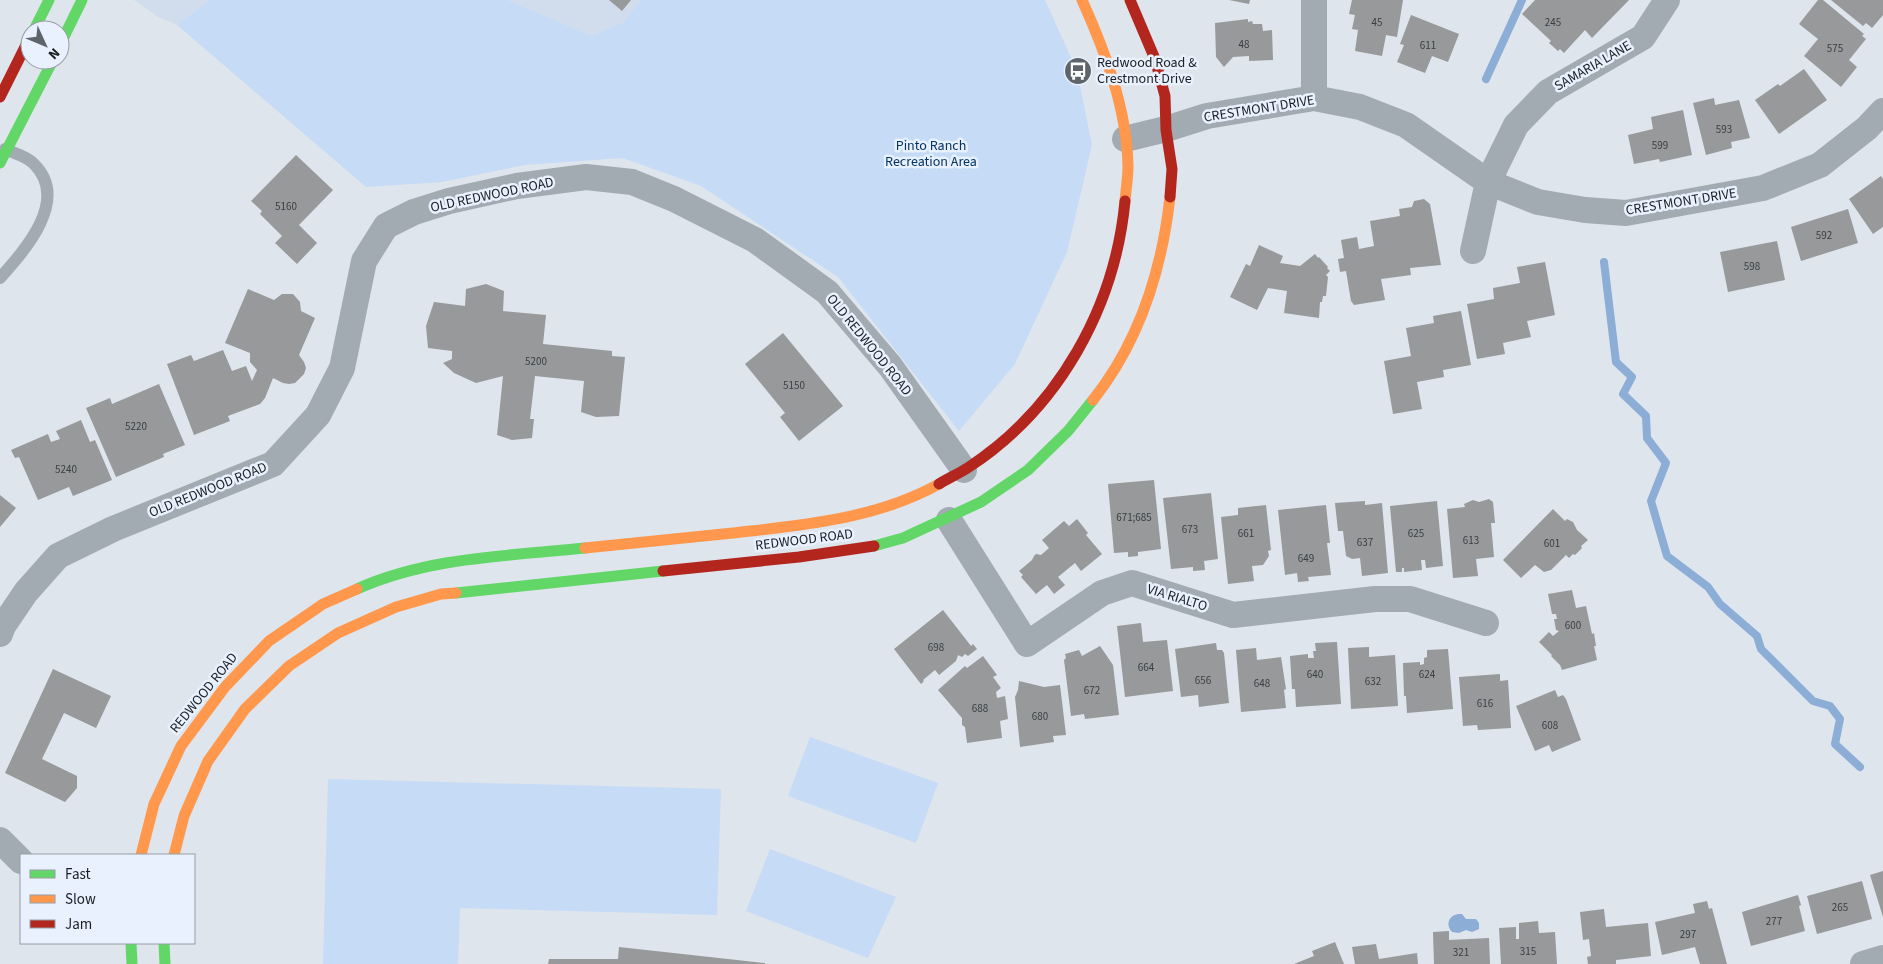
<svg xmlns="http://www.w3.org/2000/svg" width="1883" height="964" font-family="'Source Sans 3',sans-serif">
<rect width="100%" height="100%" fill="#dee5ed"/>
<path fill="#d1ddec" d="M134 0H210L177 25 158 17Z
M508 0H641L625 22 592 36Z"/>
<path fill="#c5dbf6" d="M210 0H508L592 36 624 22 641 0H1045L1077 71 1092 145 1067 252 1015 364 959 431 838 277 701 186 623 158 524 165 442 182 366 187 177 25Z
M810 737 938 783 916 843 788 796Z
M328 779 721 789 717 915 460 908 458 964H323Z
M770 849 896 897 868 958 746 911Z"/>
<path fill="#8cadd5" d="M1459 914H1462L1466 919H1476L1479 923V929L1472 932 1466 930 1459 933 1452 932C1445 924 1449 915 1459 914Z"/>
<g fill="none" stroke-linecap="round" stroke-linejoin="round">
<path stroke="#8cadd5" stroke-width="8" d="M1486 79 1522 0
M1604 262 1616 362 1632 377 1623 394 1646 416 1647 438 1666 463 1651 501 1667 556 1708 587 1720 604 1757 636 1761 649 1813 701 1830 706 1840 719 1835 744 1860 767"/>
</g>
<path fill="#97999a" d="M609 0H631L622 11Z
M1229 0H1250L1249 4Z
M1352 0H1403L1397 37 1386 35 1382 56 1355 51 1358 30 1352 29 1355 15 1349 14Z
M1535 0H1629L1592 38 1585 30 1564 53 1560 49 1558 51 1549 43 1551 41 1522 14Z
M1818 0H1823L1864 34 1862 36 1866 39 1849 60 1857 67 1841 87 1804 56 1818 39 1799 24Z
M1831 0H1883V15L1872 28 1866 23 1863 26Z
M1411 15 1459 34 1448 62 1432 56 1425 73 1397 62 1404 45 1400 44Z
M1248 19V22L1252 21 1253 24H1262L1263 31 1272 30 1273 60 1249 61V56L1233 57 1224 67 1216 57 1215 23Z
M1804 69 1827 100 1779 134 1755 100 1778 84 1780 86Z
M1714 98 1715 105 1739 100 1750 138 1731 142 1732 148 1706 155 1693 103Z
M1683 110 1692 155 1660 162 1659 159 1634 164 1628 135 1653 129 1651 117Z
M296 155 333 190 299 225 317 243 297 264 275 243 282 236 260 214 262 211 251 201Z
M1881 176 1883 179V227L1873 234 1849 199Z
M1424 199 1430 204 1441 265 1410 268 1411 275 1381 279 1385 300 1354 305 1351 301 1346 271 1340 272 1338 259 1344 258 1341 240 1357 237 1359 249 1374 246 1370 221 1400 216 1399 209 1412 207 1414 201Z
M1848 209 1858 243 1801 261 1791 227Z
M1777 241 1785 280 1728 292 1720 252Z
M1259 245 1283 256 1280 263 1300 266 1315 254 1318 258 1319 257 1328 267 1327 268 1330 271 1326 275 1328 277 1326 296H1323L1322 302H1320L1319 318 1284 313 1287 291 1268 288 1257 310 1230 297 1246 264 1250 266Z
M1545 262 1555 315 1527 321 1531 337 1503 343 1505 354 1477 359 1467 304 1494 299 1493 288 1520 283 1517 267Z
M486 284 504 291 503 311 546 315 543 344 612 351V356L625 357 619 416 596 417 581 412 584 381 535 376 530 419H534L532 438 512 440 497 435 503 376 476 383 454 373 443 363 452 359V351L428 348 426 326 434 302 465 306 466 289Z
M248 289 274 300 282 294H293L300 302 301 311 315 318 299 355 304 362 306 368 304 374 295 383 289 384 283 383 273 378 265 398 260 404 228 416 230 421 194 435 167 364 191 355 194 361 223 350 232 371 246 366 252 381 257 370 250 362V353L225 343Z
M1461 311 1471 365 1443 370 1444 377 1417 382 1422 409 1393 414 1384 361 1411 356 1406 328 1434 323 1433 316Z
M783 333 843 406 799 441 780 417 785 413 745 364Z
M159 384 185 445 163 454 164 457 116 477 86 408 110 398 112 404Z
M81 420 90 442 95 440 112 480 73 496 69 487 38 500 19 457 15 458 11 450 48 434 51 442 60 439 56 431Z
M1154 480 1161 549 1138 552V556L1128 557V552L1114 553 1108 484Z
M1211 493 1218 559 1204 561 1205 570 1193 571V567L1171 569 1163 498Z
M0 495 16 508 0 527Z
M1489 499 1493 502 1495 523H1491L1494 557 1476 559 1478 576 1453 578 1447 509 1465 507 1464 504 1473 500 1479 502Z
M1365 501V505L1382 503 1388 573 1362 576 1360 558 1352 559 1346 556 1343 531H1338L1335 503Z
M1437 501 1443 566 1426 568 1425 560H1421L1422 570 1404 572V568H1402V572H1396L1390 506Z
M1266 505 1271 550 1268 551 1269 556 1263 565 1252 566 1254 581 1228 584 1221 517 1238 515V508Z
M1326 505 1330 543H1327L1331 575 1308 577 1309 581 1298 582 1297 573 1285 575 1278 510Z
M1553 509 1565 521 1567 519 1573 522 1577 530 1588 540 1581 546 1582 548 1575 555 1573 554 1569 558 1566 555 1551 570 1544 572 1535 565 1521 578 1503 560Z
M1077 519 1088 533 1086 535 1102 554 1081 571 1075 563 1058 577 1065 585 1054 594 1047 585 1036 594 1021 577 1023 575 1019 571 1032 560 1034 556 1036 554 1041 555 1049 548 1042 540 1064 521 1069 526Z
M1572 590 1576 608 1586 606 1592 634 1594 633 1596 646H1594L1597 660 1562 670 1560 665 1551 656 1552 655 1539 642 1549 632 1553 636 1559 631 1556 630 1554 619H1557L1556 614H1552L1548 594Z
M943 610 971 646 973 644 977 649 968 656 965 654 962 657 958 655 956 661 939 675 935 670 923 680 924 681 921 684 894 649Z
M1141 623 1143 642 1167 640 1173 691 1125 697 1117 626Z
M1337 642 1341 704 1296 707 1295 689H1292L1290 656 1308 654V658H1314L1313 651H1316L1315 643Z
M1216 643 1217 650H1222L1224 653 1229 703 1199 707 1198 695 1181 697 1175 649Z
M1100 646 1113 665 1119 715 1085 719 1084 714 1071 716 1064 660 1066 658 1065 654 1079 650 1082 656Z
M1369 647V657L1395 655 1398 706 1351 709 1348 648Z
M1256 648 1257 660 1281 657 1286 689 1284 690 1286 708 1241 712 1236 650Z
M1448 649 1453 709 1407 713 1406 696H1404L1403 663 1420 662V665L1424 664V658L1427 657V650Z
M983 656 997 675 993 677 1001 688 996 692 997 698 1005 696 1008 719 1000 721 1002 738 967 743 965 727 962 725V718L938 690 965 666 967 668Z
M53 669 111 696 96 728 64 713 42 759 77 776V788L65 802 5 773Z
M1500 674V681L1508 680 1511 728 1478 730 1477 725 1463 726 1459 677Z
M1019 681 1044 687 1060 685 1066 735 1053 736 1054 742 1020 747 1015 697 1018 690Z
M1555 690 1558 697 1563 695 1566 699 1581 740 1552 752 1549 745 1535 751 1516 706Z
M1883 871V917L1870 875Z
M1862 881 1872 919 1817 934 1807 896Z
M1798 895 1801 905 1799 906 1805 931 1751 946 1742 912Z
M1707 901 1709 909 1712 908 1727 964H1700L1695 947 1662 955 1655 922 1695 913 1693 904Z
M1604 909 1606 927 1648 923 1651 956 1616 960V964H1588L1587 957 1591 956 1589 939 1583 940 1580 912Z
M1538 921 1539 933 1555 932 1557 964H1501L1499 928 1516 927V939H1519V923Z
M1449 931V940L1489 938 1490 964H1434L1433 932Z
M1335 942 1344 964H1294L1314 956 1312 951Z
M1376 944 1379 959 1417 953 1418 964H1355L1352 947Z
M619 947 765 963V964H548L549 959H618Z"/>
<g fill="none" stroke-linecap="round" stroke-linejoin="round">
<path stroke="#a2aab2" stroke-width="12" d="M0 278C25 250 71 199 33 163 26 156 13 153 5 149"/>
<path stroke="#a2aab2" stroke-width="26" d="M1314 0V98
M1125 139 1166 129 1207 116 1314 98 1360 107 1406 125 1488 182 1538 202 1585 210 1626 213 1763 188 1820 165 1867 128 1883 111
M1473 251 1488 182 1516 125 1548 92 1643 37 1667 0
M949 520 1027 644 1102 593 1132 583 1233 615 1375 599H1410L1486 623
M0 634 3 626 26 592 58 556 113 529 273 464 318 415 342 368 364 261 386 226 414 212 449 201 517 186 586 177 632 182 674 199 755 240 827 292 890 366 964 470
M0 840 21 861
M1863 964 1883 958"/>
<path stroke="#63d668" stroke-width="11" d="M34 30 49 0
M60 45 82 0
M0 163 53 60
M874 546 903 538 981 502 1028 470 1068 431 1093 400
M357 589C428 557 508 556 585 548
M456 593 663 571
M131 943 132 964
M164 943 165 964"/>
<path stroke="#ff974d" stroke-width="11" d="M1082 0C1105 51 1127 109 1128 166 1128 178 1126 189 1125 201
M1093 400C1139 342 1162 269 1170 197
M585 548C634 543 684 538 733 533 803 525 876 519 939 484
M141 855 154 804 181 746 225 687 269 641 323 604 357 589
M174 855 184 816 208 761 245 709 289 666 338 633 396 607 441 594 456 593"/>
<path stroke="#b3261e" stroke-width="11" d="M1130 0 1155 59 1165 96 1166 130 1172 169 1170 197
M0 97 30 37
M939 484C949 478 960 473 969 467 1059 408 1115 307 1125 201
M663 571 799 557 874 546"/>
</g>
<defs>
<g id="bus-disc" transform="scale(1.4375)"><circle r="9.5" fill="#5f646a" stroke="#e8f1fd"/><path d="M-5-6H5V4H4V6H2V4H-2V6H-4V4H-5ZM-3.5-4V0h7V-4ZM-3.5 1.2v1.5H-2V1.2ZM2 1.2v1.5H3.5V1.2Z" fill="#fff"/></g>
</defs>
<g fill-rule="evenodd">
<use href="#bus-disc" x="1078" y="71"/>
</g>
<g text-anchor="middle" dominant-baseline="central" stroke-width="5" stroke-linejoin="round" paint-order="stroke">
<g font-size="11" fill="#3a3e42">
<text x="1377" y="22">45</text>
<text x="1553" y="22">245</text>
<text x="1244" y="44">48</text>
<text x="1428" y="45">611</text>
<text x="1835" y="48">575</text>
<text x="1724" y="129">593</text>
<text x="1660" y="145">599</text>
<text x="286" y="206">5160</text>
<text x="1824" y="235">592</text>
<text x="1752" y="266">598</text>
<text x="536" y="361">5200</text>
<text x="794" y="385">5150</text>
<text x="136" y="426">5220</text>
<text x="66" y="469">5240</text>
<text x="1134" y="517">671;685</text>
<text x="1190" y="529">673</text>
<text x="1246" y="533">661</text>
<text x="1416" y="533">625</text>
<text x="1471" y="540">613</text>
<text x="1365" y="542">637</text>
<text x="1552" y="543">601</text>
<text x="1306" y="558">649</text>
<text x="1573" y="625">600</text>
<text x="936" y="647">698</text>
<text x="1146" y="667">664</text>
<text x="1315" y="674">640</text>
<text x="1427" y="674">624</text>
<text x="1203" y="680">656</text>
<text x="1373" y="681">632</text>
<text x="1262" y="683">648</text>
<text x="1092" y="690">672</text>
<text x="1485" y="703">616</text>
<text x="980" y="708">688</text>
<text x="1040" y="716">680</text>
<text x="1550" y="725">608</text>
<text x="1840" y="907">265</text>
<text x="1774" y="921">277</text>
<text x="1688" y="934">297</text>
<text x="1528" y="951">315</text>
<text x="1461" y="952">321</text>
</g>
<g font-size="14" fill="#1b1f24" stroke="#e8f1fd" text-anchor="start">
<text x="1097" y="63">Redwood Road &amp;<tspan x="1097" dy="16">Crestmont Drive</tspan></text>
</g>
<g font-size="14" fill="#1b1f24" stroke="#e8f1fd">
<text transform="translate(1593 66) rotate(-30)">SAMARIA LANE</text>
<text transform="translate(1259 109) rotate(-9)">CRESTMONT DRIVE</text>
<text transform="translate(492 195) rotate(-12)">OLD REDWOOD ROAD</text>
<text transform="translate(1681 202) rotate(-9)">CRESTMONT DRIVE</text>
<text transform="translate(869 345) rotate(51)">OLD REDWOOD ROAD</text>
<text transform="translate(208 490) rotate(-22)">OLD REDWOOD ROAD</text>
<text transform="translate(804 540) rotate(-7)">REDWOOD ROAD</text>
<text transform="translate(1177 598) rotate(17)">VIA RIALTO</text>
<text transform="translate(204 693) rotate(-51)">REDWOOD ROAD</text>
</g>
<g font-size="14" fill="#043465" stroke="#e8f1fd">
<text x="931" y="146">Pinto Ranch<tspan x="931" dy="16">Recreation Area</tspan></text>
</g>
</g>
<rect x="20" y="854" width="175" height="90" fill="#e8f1fd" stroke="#969da6"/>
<rect x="30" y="870" width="25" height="8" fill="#63d668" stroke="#969da6"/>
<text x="65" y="879" font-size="15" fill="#1b1f24">Fast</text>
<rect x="30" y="895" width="25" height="8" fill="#ff974d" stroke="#969da6"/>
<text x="65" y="904" font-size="15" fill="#1b1f24">Slow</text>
<rect x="30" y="920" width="25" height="8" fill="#b3261e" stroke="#969da6"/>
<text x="65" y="929" font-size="15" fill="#1b1f24">Jam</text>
<g transform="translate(45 45) rotate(134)"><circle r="24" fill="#e8f1fd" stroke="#969da6"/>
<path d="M0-4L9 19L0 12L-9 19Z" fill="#5f646a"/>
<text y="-8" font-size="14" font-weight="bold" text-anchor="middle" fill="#1b1f24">N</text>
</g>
</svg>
